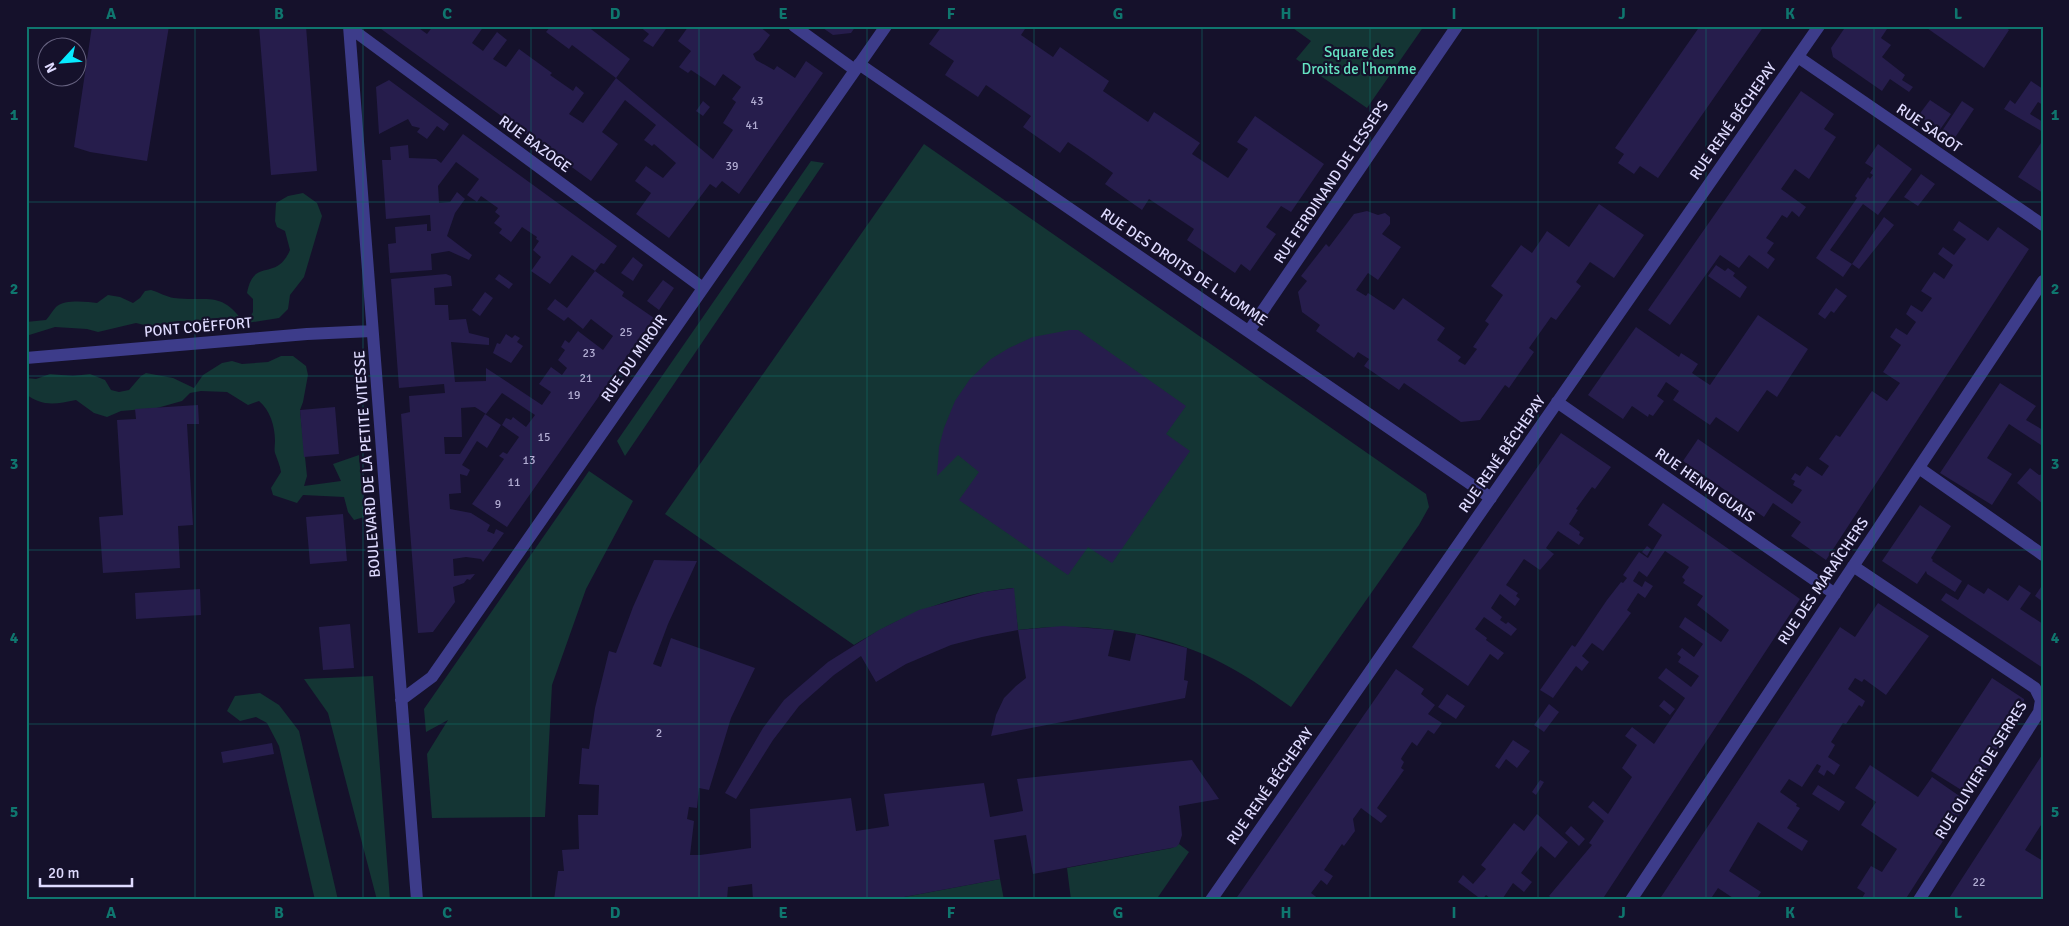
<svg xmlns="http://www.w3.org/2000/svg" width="2069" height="926" font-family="Signika,sans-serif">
<rect width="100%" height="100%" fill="#15112b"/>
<path fill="#143534" d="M1290 26H1424L1367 108 1296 59 1311 41Z
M924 144 1426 494 1429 507 1419 525 1291 707C1272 694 1253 680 1233 669 1168 632 1091 621 1018 630L1013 588C954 594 905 614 854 645L665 514Z
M811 161 824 163 625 456 617 441Z
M303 193 317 203 322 216 304 277 290 295 288 309 279 318 247 323 253 312V299L247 293C254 256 276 283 290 250L285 231 277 227 275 221 276 203 288 196Z
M151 290C159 292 166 297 174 298 208 302 221 290 244 323L178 321 153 327 136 323 98 332 87 329 55 327 26 336V322L46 320C50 316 52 311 56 307 65 299 87 302 97 303L108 295 120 297 133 303 140 298 145 291Z
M281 356H293L306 366 308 375 303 402 300 410 307 476 304 486 341 481 333 464 359 455 364 517 354 520 348 512 344 497 303 495 297 503 273 495 271 488 281 472C280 465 277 459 275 453 274 449 275 445 275 441 275 426 270 410 259 401L248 405 227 392 201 391 190 393 182 401 157 408 121 411 107 417 94 413 76 400C56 404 42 407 26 394V378L36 379 50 374 73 376 90 374 105 380 111 390 119 392 129 390 141 376 146 373 173 378 194 388 203 375 222 363 232 361 242 364 268 362Z
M589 471 633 501 586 589 552 685 545 817 432 818 427 754 448 720 426 732 424 709Z
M373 676 390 900H377L328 713 304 679Z
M260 693 279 705 299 731 338 900H315L279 746 267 723 256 717 240 721 227 711 235 696Z
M1179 844 1189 852 1156 900H1071L1067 868 1172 848Z
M1000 879 1004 900H888Z"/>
<path fill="#261d4c" d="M92 26H169L147 161 90 152 74 147Z
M259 26H306L317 171 271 175Z
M377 26H416L427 34 433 26H484L472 43 483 51 497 32 507 40 493 59 506 67 519 49 552 73 550 75 573 91 576 86 584 93 569 114 583 123 616 78 713 159 733 130 723 123 736 102 732 99 741 87 723 74 715 86 691 70 688 73 679 67 691 51 678 41 688 27 686 26H759L770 35 759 50 753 54 756 60 774 70 777 66 795 78 806 61 823 73 739 194 722 181 716 188 710 184 669 238 636 214 651 193 635 181 646 166 663 178 676 163 654 144 652 146 644 140 656 125 625 100 602 132 618 144 591 181Z
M551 26H587L630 59 616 78 572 45 569 49 546 32Z
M639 26H668L653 47 643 41 649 34Z
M820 26H856L851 33 833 35Z
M942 26H1027L1021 35 1053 57 1060 47 1109 81 1103 91 1148 122 1154 112 1200 143 1192 154 1228 178 1248 149 1237 142 1255 116 1324 164 1291 212 1281 206 1266 227 1276 234 1250 271 1241 264 1235 273 1187 240 1194 229 1149 199 1142 210 1105 184 1113 173 1086 154 1068 142 1060 153 1023 127 1031 116 986 85 978 97 945 75 954 61 929 44Z
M1700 26H1764L1658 178 1640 166 1634 174 1618 163 1624 154 1615 148Z
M1846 26H1889L1881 38 1891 45 1882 57 1905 75 1902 80 1913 87 1909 92 1890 79 1882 91 1833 57 1831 48Z
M1924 26H2004L2009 30 1984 68Z
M389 80 449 124 444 131 437 126 427 139 417 132 420 128 412 126 408 119 379 134 376 87Z
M2031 81 2043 89V105L2038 102 2030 114 2043 122V132L2004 109 2010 100 2015 104Z
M1801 91 1834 114 1824 129 1836 137 1809 179 1795 169 1781 189 1806 207 1799 217 1792 211 1787 218 1782 215 1766 238 1774 243 1767 253 1775 259 1768 269 1749 255 1739 268 1720 255 1670 325 1648 310Z
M1930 100 1951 114 1939 131 1918 116Z
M703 101 710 107 703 116 696 111Z
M1962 101 1974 109 1954 139 1942 131Z
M463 134 617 246 604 264 601 263 595 271 572 255 550 284 531 271 541 257 533 250 539 241 536 239 537 237 522 227 511 242 499 233 502 229 494 223 500 216 495 212 498 208 481 196 477 202 467 195 479 179 456 162 438 186 439 203 450 202 457 192 465 199 455 213 447 236 472 255 469 260 449 251 431 254 432 270 390 273 388 244 396 243 395 227 427 224V231H431L430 215 386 219 382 160H391L390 147 408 145 409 158 436 159 441 163Z
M2043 140V193L2018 177Z
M1878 144 1912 169 1878 215 1863 204 1830 250 1852 264 1884 217 1894 225 1859 269 1852 264 1843 277 1816 258 1857 198 1855 196 1868 177 1870 179 1873 175 1870 173 1873 168 1865 163Z
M1921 174 1935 184 1918 206 1904 197Z
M1599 204 1644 235 1614 278 1590 262 1576 282 1581 286 1556 320 1551 317 1529 348 1534 352 1509 388 1505 385 1480 420 1461 422 1404 383 1399 390 1364 366 1369 359 1358 352 1354 358 1316 331 1320 325 1302 312 1298 292 1307 281 1301 276 1326 244 1329 247 1354 214 1367 211 1378 215 1385 213 1390 217V224L1382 234 1401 247 1378 280 1368 273 1356 290 1366 296 1368 293 1394 310 1403 298 1445 328 1437 340 1461 357 1458 361 1465 365 1477 349 1473 347 1489 324 1485 321 1503 295 1491 286 1521 245 1532 253 1547 231 1569 247Z
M1959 221 1988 241 1998 227 2029 249 1826 560 1791 536 1801 522 1773 503 1764 517 1683 461 1698 439 1792 504 1802 490 1793 485 1795 481 1791 479 1795 473 1800 476 1807 466 1822 476 1829 466 1819 459 1836 435 1840 437 1872 391 1887 401 1900 383 1883 372 1901 345 1890 337 1896 328 1907 335 1916 322 1906 314 1911 305 1922 312 1932 298 1921 291 1927 282 1934 272 1944 279 1953 265 1938 254 1943 247 1954 255 1966 239 1953 230Z
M633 257 643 265 633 281 621 273Z
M1716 265 1725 271 1728 268 1735 273 1733 276 1747 287 1740 298 1708 276Z
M595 271 624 292 622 296 654 318 507 527 472 504 504 459 499 456 503 452 507 454 519 437 502 425 506 418 511 420 513 417 526 427 535 415 502 393 486 414 475 407 461 408 462 437H444L445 454H460L485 414 501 425 487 448 477 441 462 465 470 470 467 476 460 474 461 493 449 494 450 509 471 513 490 525 487 531 494 534 496 529 504 533 483 562 481 559 466 557 453 559 454 576 475 574 470 580 467 579 464 583 453 587 455 602 433 632 418 633 401 414 410 412 409 396 445 393 444 384 399 388 391 279 446 274 451 276 452 286 434 288 435 305H448L449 320 466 319 469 333 489 338V345L451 342 455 382 486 381V368L542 405 551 392 539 384 551 367 562 375 567 368 558 360 565 350 561 347 565 340 569 343 578 331 603 350 613 336 591 319 583 329 568 317 564 321 547 309 555 299 567 308Z
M499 274 513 284 509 289 495 279Z
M663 280 674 288 659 310 647 301Z
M1836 288 1847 296 1834 313 1831 311 1825 319 1818 314Z
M485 292 493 298 480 316 472 310Z
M1758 315 1808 349 1777 397 1767 390 1738 432 1716 417 1710 425 1673 400 1679 391 1666 382 1657 396 1664 401 1653 416 1649 414 1648 417 1632 406 1623 419 1588 395 1636 327 1679 357 1681 353 1698 364 1692 373 1710 385Z
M1070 330H1078L1186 406 1166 434 1190 451 1112 563 1088 547 1068 575 959 500 979 472 958 455 937 476 939 447 944 428 955 401 970 379 991 359 1009 348 1033 337Z
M506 334 512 338 515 335 520 338 517 342 523 346 511 363 493 353 497 343 500 344Z
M2000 383 2036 406 2026 420 2043 430V445H2041L2009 424 1987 458 2012 474 1992 505 1940 473Z
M198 405 199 424H187L193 525 178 526 180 568 103 573 99 517 123 515 117 420 136 419 135 409Z
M335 407 339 454 304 457 300 410Z
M1561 433 1611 467 1595 489 1592 487 1576 509 1578 510 1569 524 1580 532 1579 535 1584 538 1579 545 1558 531 1546 548 1554 554 1540 570 1524 559 1506 585 1518 593 1516 596 1520 599 1515 606 1500 594 1491 608 1502 617 1500 620 1506 624 1508 622 1517 629 1511 636 1484 617 1475 629 1487 638 1486 640 1504 653 1498 660 1490 654 1468 686 1412 647Z
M2030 468 2039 475 2043 474V504L2017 483Z
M1663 503 1800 599 1602 900H1554L1549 896 1592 845 1589 843 1604 821 1588 807 1593 801 1608 814 1632 777 1622 768 1637 745 1625 736 1632 727 1654 744 1685 698 1658 678 1666 668 1691 687 1699 676 1678 662 1681 657 1677 654 1682 648 1694 657 1703 644 1679 627 1685 617 1721 642 1729 630 1697 605 1703 596 1683 583 1685 580 1682 577 1689 567 1665 551 1647 577 1639 571 1633 581 1642 587 1645 581 1653 586 1645 598 1638 593 1627 610 1631 613 1603 651 1592 643 1582 656 1589 662 1582 671 1576 666 1553 698 1540 690 1572 645 1575 647 1607 600 1621 582 1623 583 1627 578 1623 575 1639 552 1648 558 1662 535 1648 525Z
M1920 505 1951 526 1931 558 1933 560 1932 561 1962 581 1955 592 1927 574 1926 571 1917 584 1882 561Z
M343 514 347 561 310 564 306 517Z
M1647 546 1651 549 1647 556 1642 552Z
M654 560 697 561 668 624 653 664 661 667 671 638 755 668 731 718 709 790 699 788 697 808 689 807 687 819 694 821 690 855H700L751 848 750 809 851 798 856 831 889 826 884 794 984 783 990 817 1023 811 1017 779 1192 760 1219 799 1179 806 1182 835 1179 844 1176 847 1033 874 1026 835 994 840 1000 879 888 900H753L752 884 728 887 727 900H554L558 871H564L562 850 579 849 578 815H598L599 785 579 784 582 748 589 749 595 708 609 651 616 653 633 607Z
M1968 584 1984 594 1988 588 2008 601 2019 585 2031 593 2020 609 2043 624V668L1941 600 1946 593 1958 600Z
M2043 584V602L2035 596Z
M1014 588 1018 630 1063 626 1114 630 1108 656 1130 661 1136 634 1187 648 1184 680 1188 681 1185 698 991 736 996 715 1004 698 1016 686 1026 678 1018 630 982 637 951 645 906 664 876 682 861 656 834 675 799 706 773 740 736 799 725 793 763 728 784 700 828 662 879 630 919 610 984 592Z
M200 589 201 615 136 619 135 593Z
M1878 603 1929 636 1886 695 1864 679 1862 682 1855 678 1848 689 1865 701 1862 707 1859 705 1846 724 1843 723 1831 742 1835 745 1828 757 1840 765 1834 775 1827 770 1824 776 1818 772 1821 766 1817 764 1802 787 1789 779 1780 792 1797 804 1796 806 1800 808 1787 828 1808 841 1802 851 1758 822 1729 871 1761 892 1756 900H1736L1718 888 1710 900H1659L1840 627 1855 637Z
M350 624 354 668 323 670 319 627Z
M1396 669 1424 689 1421 694 1435 705 1428 714 1442 723 1434 734 1428 730 1417 746 1412 742 1402 757 1401 759 1404 762 1401 768 1404 770 1377 808 1387 816 1381 823 1361 808 1353 819 1355 831 1344 846 1342 844 1324 870 1333 876 1327 885 1321 880 1311 893 1320 900H1235Z
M1992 678 2024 699 2025 711 1971 796 1931 771Z
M1447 694 1465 706 1456 719 1438 707Z
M1664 700 1675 709 1670 715 1659 706Z
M1549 704 1559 712 1544 732 1534 725Z
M1513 740 1530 751 1517 768 1506 759 1499 769 1495 766Z
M272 743 274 754 223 763 221 752Z
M2042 755 2043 822 2025 850 2043 861V900H1948Z
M1870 765 1918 797 1932 777 1968 802 1905 900H1861L1865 893 1857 888 1871 866 1882 872 1897 849 1861 825 1876 802 1855 788Z
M1540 780 1544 782 1536 795 1532 792Z
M1818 785 1845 802 1839 811 1812 794Z
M1537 814 1568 842 1555 858 1541 846 1521 873 1532 882 1524 892 1513 883 1503 898 1505 900H1492L1486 895 1482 900 1458 882 1463 875 1473 884 1486 869 1481 865 1514 823 1524 831Z
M1571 826 1585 839 1579 846 1565 833Z"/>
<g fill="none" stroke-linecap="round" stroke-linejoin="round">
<path stroke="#3d3c8a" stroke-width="12" d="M349 26 417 900
M794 26 855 70
M349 27 703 288
M1798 57 2043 225
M859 64 1491 498
M1249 331 1457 26
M26 358 307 334 372 331
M1557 402 1835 594
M1919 468 2043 555
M1853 566 2035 688 2041 700 2039 712 1919 900
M401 700 432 677 886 26
M1211 900 1819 26
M1631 900 2043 281"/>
</g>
<path fill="none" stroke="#0f766e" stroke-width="1" stroke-opacity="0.55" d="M195 26V900M363 26V900M531 26V900M699 26V900M867 26V900M1034 26V900M1202 26V900M1370 26V900M1538 26V900M1706 26V900M1874 26V900M26 202H2043M26 376H2043M26 550H2043M26 724H2043"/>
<g text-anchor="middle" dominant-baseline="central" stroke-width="4.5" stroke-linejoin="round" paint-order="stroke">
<g font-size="12" fill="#b1acd2">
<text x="757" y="101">43</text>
<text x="752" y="125">41</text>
<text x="732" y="166">39</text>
<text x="626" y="332">25</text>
<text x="589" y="353">23</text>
<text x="586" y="378">21</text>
<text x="574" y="395">19</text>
<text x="544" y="437">15</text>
<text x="529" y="460">13</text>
<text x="514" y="482">11</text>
<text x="498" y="504">9</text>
<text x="659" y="733">2</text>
<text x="1979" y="882">22</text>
</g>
<g font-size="15" fill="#64e2c1" stroke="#15112b">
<text x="1359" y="52">Square des<tspan x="1359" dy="17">Droits de l'homme</tspan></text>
</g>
<g font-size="15" fill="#dfdbff" stroke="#15112b">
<text transform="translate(1733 121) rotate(-55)">RUE RENÉ BÉCHEPAY</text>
<text transform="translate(1929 128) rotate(34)">RUE SAGOT</text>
<text transform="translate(535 144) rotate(36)">RUE BAZOGE</text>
<text transform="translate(1331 182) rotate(-56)">RUE FERDINAND DE LESSEPS</text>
<text transform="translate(1184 267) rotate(34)">RUE DES DROITS DE L'HOMME</text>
<text transform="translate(198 327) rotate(-5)">PONT COËFFORT</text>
<text transform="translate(634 358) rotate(-55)">RUE DU MIROIR</text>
<text transform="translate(1502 454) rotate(-55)">RUE RENÉ BÉCHEPAY</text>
<text transform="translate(367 464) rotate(-94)">BOULEVARD DE LA PETITE VITESSE</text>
<text transform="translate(1705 485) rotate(35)">RUE HENRI GUAIS</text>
<text transform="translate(1823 581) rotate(-56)">RUE DES MARAÎCHERS</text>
<text transform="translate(1981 770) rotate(-58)">RUE OLIVIER DE SERRES</text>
<text transform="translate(1270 786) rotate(-55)">RUE RENÉ BÉCHEPAY</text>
</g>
</g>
<rect width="2069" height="926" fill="none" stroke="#15112b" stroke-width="55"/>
<g transform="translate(62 62) rotate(244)"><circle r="24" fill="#15112b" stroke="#666280"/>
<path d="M0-4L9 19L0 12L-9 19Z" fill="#07eaff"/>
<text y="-8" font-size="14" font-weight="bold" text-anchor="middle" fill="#dfdbff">N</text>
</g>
<path d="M40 878v8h92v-8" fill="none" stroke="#dfdbff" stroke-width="2.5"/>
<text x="48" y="878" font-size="15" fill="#dfdbff" stroke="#15112b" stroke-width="4" paint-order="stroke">20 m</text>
<rect x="28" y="28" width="2014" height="870" fill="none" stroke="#0f766e" stroke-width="2"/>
<g font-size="16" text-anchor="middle" font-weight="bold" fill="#0f766e">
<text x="111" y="19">A</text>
<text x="279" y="19">B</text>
<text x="447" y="19">C</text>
<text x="615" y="19">D</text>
<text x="783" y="19">E</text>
<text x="951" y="19">F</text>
<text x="1118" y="19">G</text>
<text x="1286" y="19">H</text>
<text x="1454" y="19">I</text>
<text x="1622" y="19">J</text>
<text x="1790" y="19">K</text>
<text x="1958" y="19">L</text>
<text x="14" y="120">1</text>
<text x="2055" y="120">1</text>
<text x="14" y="294">2</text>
<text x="2055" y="294">2</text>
<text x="14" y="469">3</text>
<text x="2055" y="469">3</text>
<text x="14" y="643">4</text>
<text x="2055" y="643">4</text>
<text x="14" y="817">5</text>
<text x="2055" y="817">5</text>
<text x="111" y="918">A</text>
<text x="279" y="918">B</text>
<text x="447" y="918">C</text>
<text x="615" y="918">D</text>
<text x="783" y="918">E</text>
<text x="951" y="918">F</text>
<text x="1118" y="918">G</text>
<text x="1286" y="918">H</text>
<text x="1454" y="918">I</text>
<text x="1622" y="918">J</text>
<text x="1790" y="918">K</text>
<text x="1958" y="918">L</text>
</g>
</svg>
